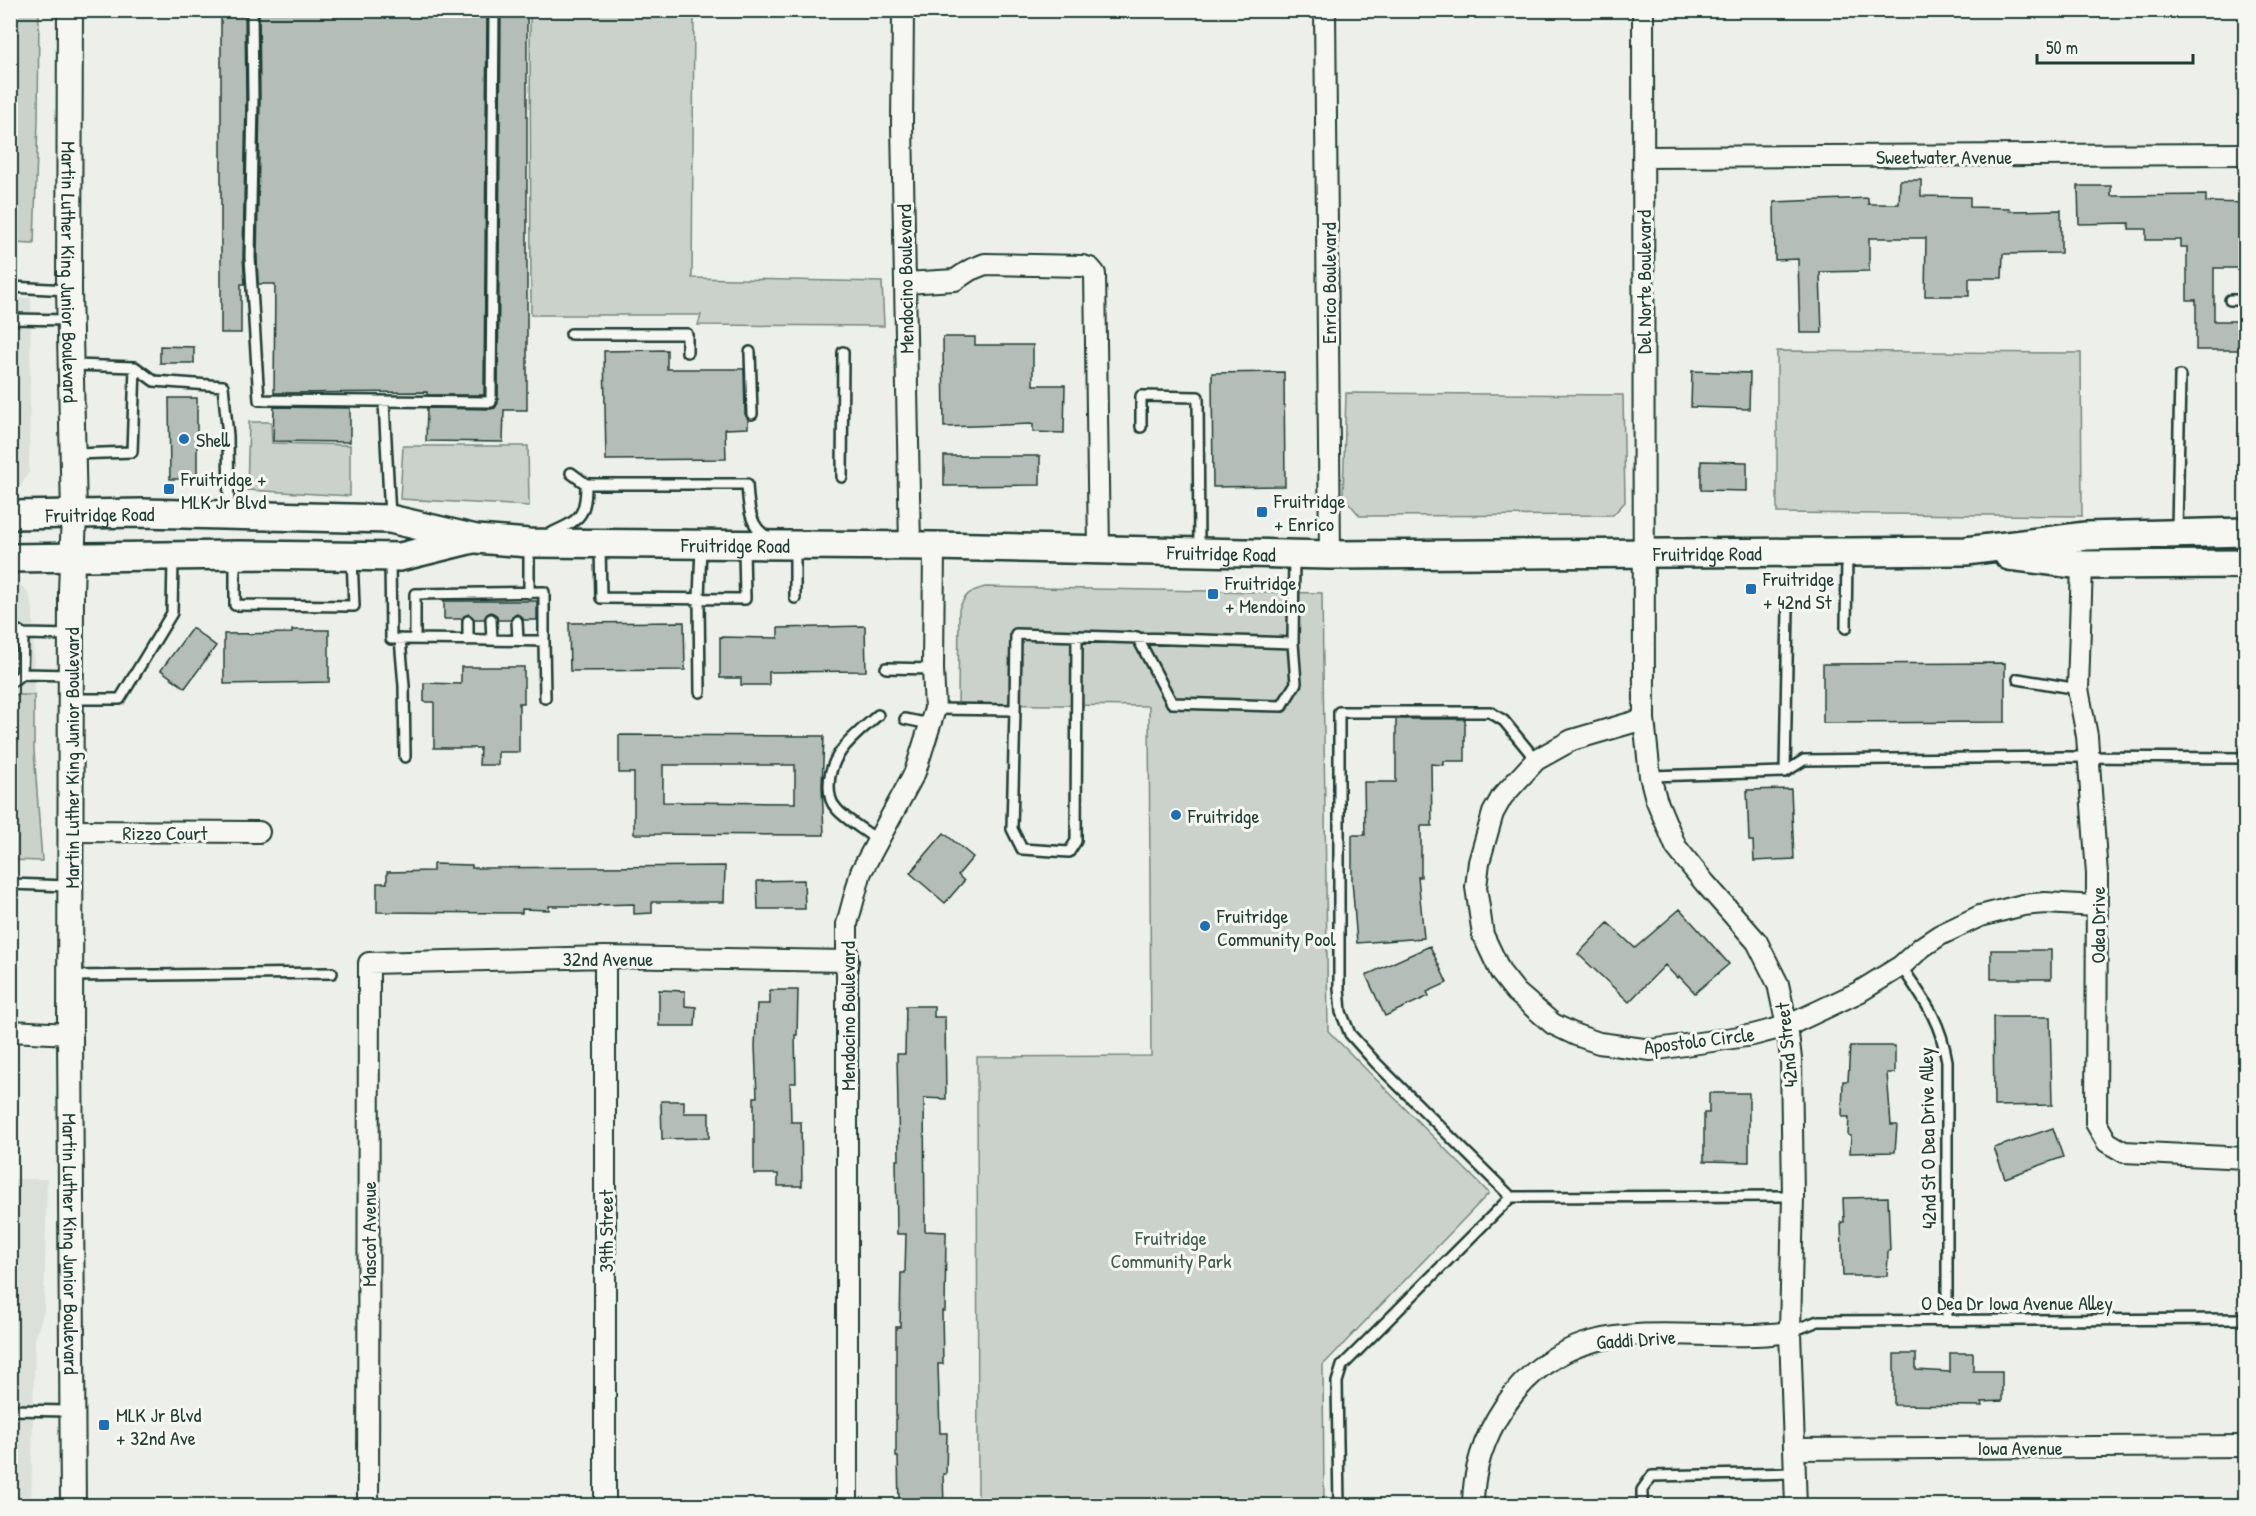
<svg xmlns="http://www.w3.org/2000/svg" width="2256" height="1516" font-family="'Patrick Hand',sans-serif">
<rect width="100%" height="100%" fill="#edefea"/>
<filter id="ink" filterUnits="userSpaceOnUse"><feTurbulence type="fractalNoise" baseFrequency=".0167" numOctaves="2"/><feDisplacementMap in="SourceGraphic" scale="12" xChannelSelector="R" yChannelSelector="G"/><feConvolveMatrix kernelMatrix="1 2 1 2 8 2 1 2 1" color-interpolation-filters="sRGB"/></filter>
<g filter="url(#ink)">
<path fill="#dce0db" d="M11 298H31L29 472 21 486 11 490Z
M11 581 19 583 29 594 33 609 34 695H11Z
M11 1179H47L44 1311 35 1340 31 1505 11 1506Z"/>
<path fill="#cbd2cc" stroke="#758880" stroke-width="1.5" d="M11 10 39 11 38 121 34 244 11 243Z
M530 11H694L692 278 882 282 884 326 698 325 701 315H531Z
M1777 351 2081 353 2082 516 1777 513Z
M1346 393 1623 395 1625 502 1613 515 1360 516 1343 496Z
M249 422H271L272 443 350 445V496L247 490Z
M403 446H528L529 506 400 499Z
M985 587 1322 593 1328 1031 1489 1193 1323 1365 1324 1505H978L977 1057 1151 1056 1149 706 958 704 959 609C965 594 970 591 985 587Z
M11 695H34V750L42 861 11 860Z"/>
<path fill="#b4bdb8" stroke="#1f3d34" stroke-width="1.5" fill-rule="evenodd" d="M221 10H245L246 100 243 257 245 284H241V333H221Z
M259 10H487L484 395H427V392L274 393 275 284H258L257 257 260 100Z
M501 10H527V410H504L503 442 426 441 427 408 491 409 495 408 498 403Z
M1900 180H1921V196L1970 197V207L2009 208V211L2061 210V253L2003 254 2002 278H1969V296H1925L1926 238H1869V271L1820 272 1822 333H1800L1798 259 1775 260 1774 202 1868 198V204H1899Z
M2078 186H2111V196L2206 195V202L2246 203V268H2214V321H2241L2242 350H2196V300H2187V247H2181V240H2146V229H2129V223L2079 224Z
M943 337H975V345H1033V385H1065L1064 433 1033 432V424L944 427Z
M160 346 194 347V363H160Z
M667 350V369H744L745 414 748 419V428L725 429 726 459 606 460 604 351Z
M1692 371 1750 373 1749 409 1691 407Z
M1284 372 1285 486 1213 487 1212 373Z
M169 398H197V479H170Z
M274 407 350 408V442L273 441Z
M944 456H1040V485L944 486Z
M1701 461 1747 462V491L1701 490Z
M444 601H537V620H524L517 614 513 616 511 620H498L496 615 491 612 487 614 484 619H474L469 614 464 616 462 619H444Z
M684 622 685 670 570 671 569 623Z
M865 626 866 671 769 672V685H741V678H720V637L778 638V628Z
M192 628 216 646 185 688 161 670Z
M292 630H329V682L224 684V634L292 633Z
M2005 663V722L1823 723V664Z
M461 667H524V703H519V752H498V765H479L480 748H434V702H424V683L461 684Z
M1396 719H1465V761H1444V765L1431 764 1432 826H1421V877H1418L1424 938 1357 943 1352 880V835H1365L1364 782H1396Z
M619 735 824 736 822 786 824 835 634 834V773H619ZM663 765H795V803L663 802Z
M1791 789 1794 859 1754 861 1753 841H1749L1747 790Z
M944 833 973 857 958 875 964 881 945 903 910 873Z
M433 864 472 865V868L725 866 724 902H652V913L634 914V904L598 905V906H549V910L522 909V913L377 912V883H387V872L433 871Z
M804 880 805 909H758L757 881Z
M1680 909 1729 964 1695 993 1679 976 1677 978 1665 965 1629 1002 1578 954 1608 923 1635 948Z
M1430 946 1447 983 1427 992 1429 996 1385 1016 1366 975Z
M1991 950H2051V979H1991Z
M659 990 685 991V1006L696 1007 695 1026H659Z
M770 990H798L797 1035H795L796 1083H790L791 1122H801L802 1186H778V1174H754V1097H757L755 1046 757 1004H770Z
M906 1006H934V1017H945L946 1099 924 1098 925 1231 946 1232 945 1311H942L943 1364H938L940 1433H947L946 1474H943L944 1506H899L898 1457H896V1327H900L901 1273H905L906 1234H897L896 1160H899L897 1054H905Z
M1993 1017H2050L2052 1105 1994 1106Z
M1850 1046H1895V1073H1887L1891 1125H1897L1895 1152 1850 1153 1851 1136 1848 1135 1849 1117H1842L1843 1081H1848Z
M1709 1093H1749V1162L1704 1161V1113H1709Z
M661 1101H684V1113H709V1138L662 1139Z
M2053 1128 2063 1157 2005 1178 1994 1148Z
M1888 1197 1890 1251H1888L1887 1276H1843L1841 1222H1844L1843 1198Z
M1950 1353H1973V1371H2002V1401L1982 1402 1983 1406 1894 1405V1354H1916V1370L1950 1372Z"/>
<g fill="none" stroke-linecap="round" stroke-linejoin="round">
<g stroke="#1f3d34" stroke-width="14">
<path id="service" d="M252 10 253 100 250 257 259 400 491 402 494 10
M10 287 69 290
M2230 300H2246
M10 319 70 320
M571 334H687V352
M750 352 752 414
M73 365 135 367 154 381 223 386 228 436 229 514
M384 402 390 517
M1141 427V396L1198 397 1199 550
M75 454 132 452 135 367
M571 473 586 484H747C748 503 749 531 771 538
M842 477 843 352
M2177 531 2180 376
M549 534C579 520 586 518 586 484
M529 544V593
M600 545 601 598 745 599 744 548
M795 546V598
M235 558V605L354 606 352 558
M390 559 391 639C442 639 493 640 544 641V592L415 594V639
M491 619 492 640
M468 621V640
M517 621 518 640
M10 626 23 634 22 674
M1846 628 1847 555
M23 634 71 635
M1137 637 1172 703 1282 706 1296 683 1293 643
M400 639 404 686 405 757
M544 641 545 698
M886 668 933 669
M2018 679 2078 689
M10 683 22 674 71 675
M700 692 699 598 701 547
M72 699H120L172 613 173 559
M935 709 1015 710 1016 634 1293 643 1294 555
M1015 710 1012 829 1022 849 1069 852 1076 841 1077 636
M905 719 930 724
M1536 760 1504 721 1490 712H1339V988L1341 1012 1350 1034 1376 1063 1511 1197 1793 1196
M1785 772 1804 760 2066 757 2246 758
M1650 776 1785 772 1788 608
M877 840C866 831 843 818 836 808 830 802 829 794 829 786 829 753 856 735 878 715
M10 884 68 886
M1901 966C1924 1000 1940 1019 1947 1061V1320
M71 976 332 973
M1790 1332 1818 1321 2246 1319
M10 1410 70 1411
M1339 1506 1337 1382 1342 1366 1511 1197
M1642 1506V1490L1652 1476 1796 1473"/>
</g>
<g stroke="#1f3d34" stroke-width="24">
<path id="minor" d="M903 10 902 124 910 547
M1325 10 1330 555
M1643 10 1644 719 1650 776 1656 799 1676 847 1704 882 1757 942 1778 984 1787 1026 1791 1059 1793 1196 1790 1332 1796 1506
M1643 157 2246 154
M906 283 955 280 970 270 985 264 1083 266 1090 268 1095 274 1099 550
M2082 565 2078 689 2087 736 2097 874 2096 1123 2107 1142 2124 1152 2246 1158
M1644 719 1572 740 1536 760 1502 797 1493 813 1479 862 1476 887 1483 935 1501 973 1516 992 1553 1024 1576 1035 1599 1043 1651 1050 1753 1035 1787 1026 1859 992 1901 966 1922 947 1940 935 1980 916 2023 905 2045 903 2097 906
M71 831 259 832
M10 1031 70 1034
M1795 1449 2246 1446
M368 1506 369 963 605 957 848 961
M605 1506V957
M847 1506V924L861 872 915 772 935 709 933 669 934 546
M1473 1506C1473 1469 1484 1437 1504 1407 1575 1300 1684 1347 1790 1332"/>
</g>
<g stroke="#1f3d34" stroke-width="28">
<g id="tertiary">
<path id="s1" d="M70 10 69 290 74 514 71 591 70 1034 73 1506"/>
</g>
</g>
<g stroke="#1f3d34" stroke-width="32">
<g id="secondary">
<path id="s2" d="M10 515 143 513 390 519 476 539 529 543 934 546 1330 555 1847 552 1966 551 2086 536 2246 532"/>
<path d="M2009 556 2082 565 2246 564"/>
<path d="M10 558 238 555 400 557 469 540"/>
</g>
</g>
<use href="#service" stroke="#f6f6f2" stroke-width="9"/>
<use href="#minor" stroke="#f6f6f2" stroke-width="20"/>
<use href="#tertiary" stroke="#f6f6f2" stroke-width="24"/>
<use href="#secondary" stroke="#f6f6f2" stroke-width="27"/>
</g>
</g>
<g fill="#1f6fb2" stroke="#f6f6f2" stroke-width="2">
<circle cx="184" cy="439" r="6"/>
<rect x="163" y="483" width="12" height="12" rx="3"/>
<rect x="1256" y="506" width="12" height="12" rx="3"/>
<rect x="1745" y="583" width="12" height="12" rx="3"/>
<rect x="1207" y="588" width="12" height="12" rx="3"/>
<circle cx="1176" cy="815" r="6"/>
<circle cx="1205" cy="926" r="6"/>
<rect x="98" y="1419" width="12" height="12" rx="3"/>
</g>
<g text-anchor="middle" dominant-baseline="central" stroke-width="6" stroke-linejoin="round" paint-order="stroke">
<g font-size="20" fill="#1f3d34" stroke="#f6f6f2">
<text x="1944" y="156">Sweetwater Avenue</text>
<text stroke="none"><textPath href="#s1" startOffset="262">Martin Luther King Junior Boulevard</textPath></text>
<text transform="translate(905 279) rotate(-91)">Mendocino Boulevard</text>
<text transform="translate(1643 282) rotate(-90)">Del Norte Boulevard</text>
<text transform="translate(1328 283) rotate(-90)">Enrico Boulevard</text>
<text stroke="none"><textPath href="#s2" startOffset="90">Fruitridge Road</textPath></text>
<text stroke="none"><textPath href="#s2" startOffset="728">Fruitridge Road</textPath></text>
<text stroke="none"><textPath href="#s2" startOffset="1214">Fruitridge Road</textPath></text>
<text stroke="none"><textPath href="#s2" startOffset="1700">Fruitridge Road</textPath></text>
<text transform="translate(71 758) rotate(-90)">Martin Luther King Junior Boulevard</text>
<text x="165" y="832">Rizzo Court</text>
<text transform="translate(2097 925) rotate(-90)">Odea Drive</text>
<text x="608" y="958">32nd Avenue</text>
<text transform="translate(847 1016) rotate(-90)">Mendocino Boulevard</text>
<text transform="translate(1699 1040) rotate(-7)">Apostolo Circle</text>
<text transform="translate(1786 1045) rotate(-96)">42nd Street</text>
<text transform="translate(1927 1138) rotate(-91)">42nd St O Dea Drive Alley</text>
<text transform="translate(605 1231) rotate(-90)">39th Street</text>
<text transform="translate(368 1234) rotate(-90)">Mascot Avenue</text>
<text stroke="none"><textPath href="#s1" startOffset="1234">Martin Luther King Junior Boulevard</textPath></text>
<text x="2017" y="1302">O Dea Dr Iowa Avenue Alley</text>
<text transform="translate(1636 1339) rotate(-4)">Gaddi Drive</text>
<text x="2020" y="1447">Iowa Avenue</text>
</g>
<g font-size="20" fill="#1f3d34" stroke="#f6f6f2" text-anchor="start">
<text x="196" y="439">Shell</text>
<text x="181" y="478">Fruitridge +<tspan x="181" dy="23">MLK Jr Blvd</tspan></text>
<text x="1274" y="500">Fruitridge<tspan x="1274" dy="23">+ Enrico</tspan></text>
<text x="1763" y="578">Fruitridge<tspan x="1763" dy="23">+ 42nd St</tspan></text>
<text x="1225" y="582">Fruitridge<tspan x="1225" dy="23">+ Mendoino</tspan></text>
<text x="1188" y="815">Fruitridge</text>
<text x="1217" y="915">Fruitridge<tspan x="1217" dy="23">Community Pool</tspan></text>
<text x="116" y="1414">MLK Jr Blvd<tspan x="116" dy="23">+ 32nd Ave</tspan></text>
</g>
<g font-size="20" fill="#415b52" stroke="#f6f6f2">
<text x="1171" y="1237">Fruitridge<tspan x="1171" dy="23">Community Park</tspan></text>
</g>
</g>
<rect width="2256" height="1516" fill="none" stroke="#f6f6f2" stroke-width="36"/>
<rect x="18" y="18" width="2220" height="1480" fill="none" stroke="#1f3d34" stroke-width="2" filter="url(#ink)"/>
<path d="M2037 54v9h156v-9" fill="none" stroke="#1f3d34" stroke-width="3"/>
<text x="2046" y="54" font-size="18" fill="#1f3d34" stroke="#f6f6f2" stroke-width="4.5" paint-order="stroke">50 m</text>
</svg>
